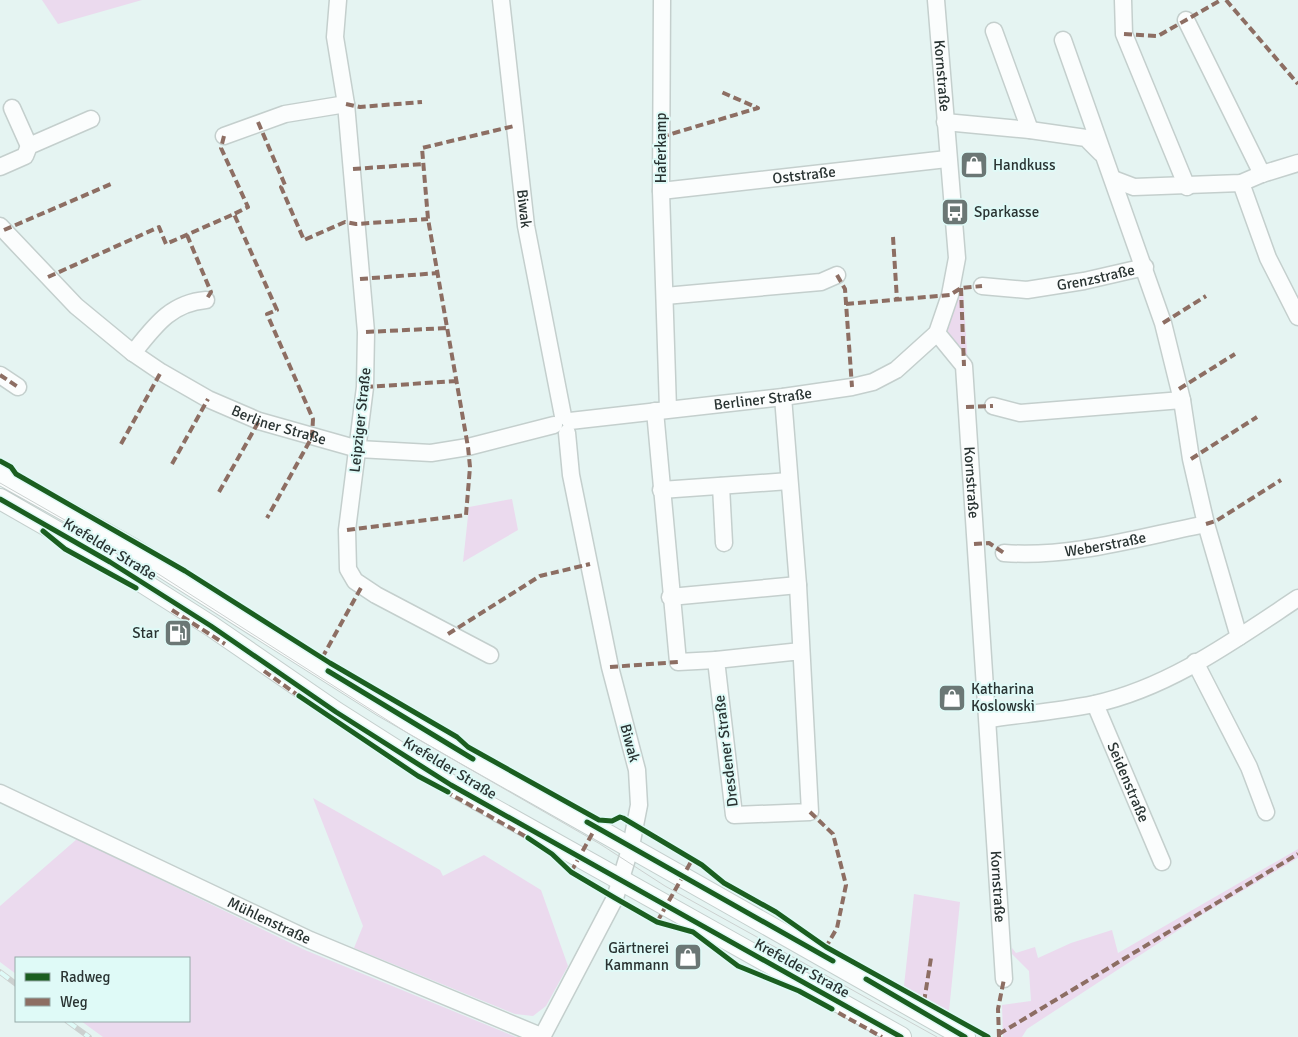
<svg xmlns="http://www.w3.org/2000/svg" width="1298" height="1037" font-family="Signika,sans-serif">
<rect width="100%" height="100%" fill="#e5f4f2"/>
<path fill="#ebdaee" d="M42 0H142L58 24Z
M963 290 968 367 946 328 959 291Z
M512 499 518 530 463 562 469 507Z
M313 798 440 870 443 876 484 855 541 890 568 966 546 1006 533 1016 515 1014 354 948 363 926Z
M77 839 305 950 516 1037H103L81 1021H189V958H16V974L0 962V906Z
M1298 849V858L1200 916 1027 1029 1022 1037H1003L1002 1005 1031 1001 1029 971 1012 954V948L1016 953 1035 947 1038 958 1071 943 1112 930 1118 953Z
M914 894 960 902 949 1011 904 986Z"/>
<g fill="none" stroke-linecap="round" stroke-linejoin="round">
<g stroke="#c4cfcd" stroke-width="19">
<g id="minor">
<path d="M338 0 335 37 346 104 366 332 365 387 347 530 348 569 355 581 376 595 490 655"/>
<path id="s1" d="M501 0 526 226 563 416"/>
<path d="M662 0 661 191 668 409"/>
<path id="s2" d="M936 0 957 258 950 295 937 333 964 366 1004 979"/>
<path d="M1123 0 1124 34 1187 187"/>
<path d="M1186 20 1262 174"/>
<path d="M994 31 1030 130"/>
<path d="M1063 40 1163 323 1182 400 1191 459 1206 524 1239 637"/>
<path d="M12 108 29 146"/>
<path d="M945 122 1030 130 1086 138 1101 153"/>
<path d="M224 136 285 114 346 104"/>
<path d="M0 167 25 156 29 146 91 119"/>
<path d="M1113 179 1134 187 1241 183 1262 174 1298 163"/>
<path d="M1241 183 1268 258 1298 317"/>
<path id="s3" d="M661 191 947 159"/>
<path id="s4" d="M0 226 76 306 133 353 161 372 208 399 259 421 358 449 431 453 468 447 554 425"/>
<path id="s5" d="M982 286 1027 290 1084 281 1145 267"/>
<path d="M665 296 821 282 837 275"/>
<path d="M133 353C154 327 170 303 206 300"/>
<path d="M0 375 18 387"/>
<path d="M783 397 798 585 810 812 734 815 716 660 801 651"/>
<path d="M993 406 1020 413 1182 400"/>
<path d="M655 411 678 662 716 660"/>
<path id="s6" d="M570 421 783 397 852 387 873 382 896 370 937 333"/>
<path d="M721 486 724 543"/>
<path d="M661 490 789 481"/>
<path id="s7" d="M1004 553C1072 558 1140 537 1206 524"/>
<path d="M670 597 798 585"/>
<path d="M1195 662 1249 767 1266 812"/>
<path id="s8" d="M1095 704 1162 862"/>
<path d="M989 719C1024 714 1060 711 1094 704 1169 688 1236 639 1298 598"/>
<path id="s9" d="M0 793 310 940 543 1037"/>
<path d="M542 1037 615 898 631 846 639 805 637 770 610 667 571 475 567 433"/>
</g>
</g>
<g stroke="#c4cfcd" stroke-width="22">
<path id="major" d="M0 474 132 548 382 706 465 754 965 1037
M0 499 110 562 211 626 336 712 451 785 901 1037"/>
</g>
<use href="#minor" stroke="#fbfdfd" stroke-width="16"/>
<use href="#major" stroke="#fbfdfd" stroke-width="20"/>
<path stroke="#ccd1d0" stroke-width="1" d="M0 483 149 568 409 734 600 844 665 886 937 1037"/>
<g stroke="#ccd1d0" stroke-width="5.5">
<path id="rail" d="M0 972 16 984
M67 1021 89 1037"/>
</g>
<use href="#rail" stroke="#dffaf7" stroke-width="4" stroke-dasharray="11" stroke-linecap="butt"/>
<path stroke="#8d6e63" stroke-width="4" stroke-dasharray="8 4" stroke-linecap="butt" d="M1226 0 1298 84
M1124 34 1158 36 1221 0
M346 104 360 107 422 102
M258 122 285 185 281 187 304 240 345 222 356 224 428 219
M224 136 221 148 248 207 234 214
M661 137 758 108 719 91
M353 169 423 164
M4 230 111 184
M187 235 211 292 206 300
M893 237 897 300
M837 275 845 289 852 387
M48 277 159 227 166 244 234 214 277 310 267 314 313 419 312 437 267 518
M360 279 438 273
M961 288 964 366
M846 304 950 295 961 288 982 286
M1163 323 1206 296
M366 332 448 328
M0 375 18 387
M365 387 457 381
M1179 389 1235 354
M966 407 993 406
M121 444 161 372
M1191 459 1257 417
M172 464 208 399
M219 492 259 421
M1206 524 1216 521 1281 480
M347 530 466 515 470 467 468 447 428 219 422 148 514 126
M974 544 989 543 1004 553
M172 610 225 644
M448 634 540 576 590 564
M322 658 362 586
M610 667 678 662
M264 671 303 699
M445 791 532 840
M810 812 833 834 846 885 837 928 826 947
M571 872 597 825
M657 922 692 860
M924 1002 931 958
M828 1007 882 1037
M999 1034 1298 854
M999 1037 998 1009 1004 979"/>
<g stroke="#dffaf7" stroke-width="8">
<path id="cycleway" d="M0 461 11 467 16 474 185 571 330 663 457 737 468 747 599 820 612 821 620 817 623 818 702 865 724 883 776 912 826 947 988 1037
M0 499 110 562 211 626 336 712 451 785 901 1037
M43 531 65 549 136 588
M328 671 473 759
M299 696 418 776 448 792
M587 822 833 961
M528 838 552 854 571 872 615 898 657 922 693 932 738 966 799 991 832 1009
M866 979 965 1037"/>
</g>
<use href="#cycleway" stroke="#1b5e20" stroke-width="5"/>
</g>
<defs>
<g id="shop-square" transform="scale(1.4375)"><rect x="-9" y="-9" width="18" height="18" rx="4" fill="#6b7775" stroke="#dffaf7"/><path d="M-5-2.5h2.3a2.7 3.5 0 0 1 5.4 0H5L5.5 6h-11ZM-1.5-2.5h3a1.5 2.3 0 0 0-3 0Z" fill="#fff"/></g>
<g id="bus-square" transform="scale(1.4375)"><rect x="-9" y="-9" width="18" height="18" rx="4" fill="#6b7775" stroke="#dffaf7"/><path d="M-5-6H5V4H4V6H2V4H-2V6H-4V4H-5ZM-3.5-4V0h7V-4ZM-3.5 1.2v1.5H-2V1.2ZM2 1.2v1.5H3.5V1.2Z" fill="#fff"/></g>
<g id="fuel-square" transform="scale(1.4375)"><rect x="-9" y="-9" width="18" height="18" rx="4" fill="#6b7775" stroke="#dffaf7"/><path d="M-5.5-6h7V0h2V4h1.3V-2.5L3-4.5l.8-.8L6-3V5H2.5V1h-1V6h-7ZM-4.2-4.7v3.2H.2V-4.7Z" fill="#fff"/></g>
</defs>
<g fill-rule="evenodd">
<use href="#shop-square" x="974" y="165"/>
<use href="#bus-square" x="955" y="212"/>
<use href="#fuel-square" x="178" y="633"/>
<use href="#shop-square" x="952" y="698"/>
<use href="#shop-square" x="688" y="957"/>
</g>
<g text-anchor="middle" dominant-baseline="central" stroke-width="4" stroke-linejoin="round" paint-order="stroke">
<g font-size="15" fill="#293332" stroke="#dffaf7">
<text stroke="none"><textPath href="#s2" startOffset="76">Kornstraße</textPath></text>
<text transform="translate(661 148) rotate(-90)">Haferkamp</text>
<text stroke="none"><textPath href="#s3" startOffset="144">Oststraße</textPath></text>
<text stroke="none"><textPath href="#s1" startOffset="210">Biwak</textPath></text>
<text stroke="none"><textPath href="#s5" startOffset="115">Grenzstraße</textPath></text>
<text stroke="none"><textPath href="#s6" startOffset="194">Berliner Straße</textPath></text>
<text transform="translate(360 420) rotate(-84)">Leipziger Straße</text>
<text stroke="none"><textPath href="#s4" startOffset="348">Berliner Straße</textPath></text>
<text stroke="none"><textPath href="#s2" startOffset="496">Kornstraße</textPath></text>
<text stroke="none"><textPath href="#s7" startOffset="102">Weberstraße</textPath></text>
<text transform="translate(110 549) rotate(31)">Krefelder Straße</text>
<text transform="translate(630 743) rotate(75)">Biwak</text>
<text transform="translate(726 751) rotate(-97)">Dresdener Straße</text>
<text transform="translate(450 768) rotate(31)">Krefelder Straße</text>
<text stroke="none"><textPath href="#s8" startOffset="85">Seidenstraße</textPath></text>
<text stroke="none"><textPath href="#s2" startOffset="901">Kornstraße</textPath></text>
<text stroke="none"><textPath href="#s9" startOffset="298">Mühlenstraße</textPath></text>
<text transform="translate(802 968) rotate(29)">Krefelder Straße</text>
</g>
<g font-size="15" fill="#293332" stroke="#dffaf7" text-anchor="start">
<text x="993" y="165">Handkuss</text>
<text x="974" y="212">Sparkasse</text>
<text x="159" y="633" text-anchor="end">Star</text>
<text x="971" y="689">Katharina<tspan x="971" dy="17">Koslowski</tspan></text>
<text x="669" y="948" text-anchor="end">Gärtnerei<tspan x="669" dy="17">Kammann</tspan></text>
</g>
</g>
<rect x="15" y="957" width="175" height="65" fill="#dffaf7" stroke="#96aaa8"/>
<rect x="25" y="973" width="25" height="8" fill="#1b5e20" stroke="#96aaa8"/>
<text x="60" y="982" font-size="15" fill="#293332">Radweg</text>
<rect x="25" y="998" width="25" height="8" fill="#8d6e63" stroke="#96aaa8"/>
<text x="60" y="1007" font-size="15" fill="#293332">Weg</text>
</svg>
